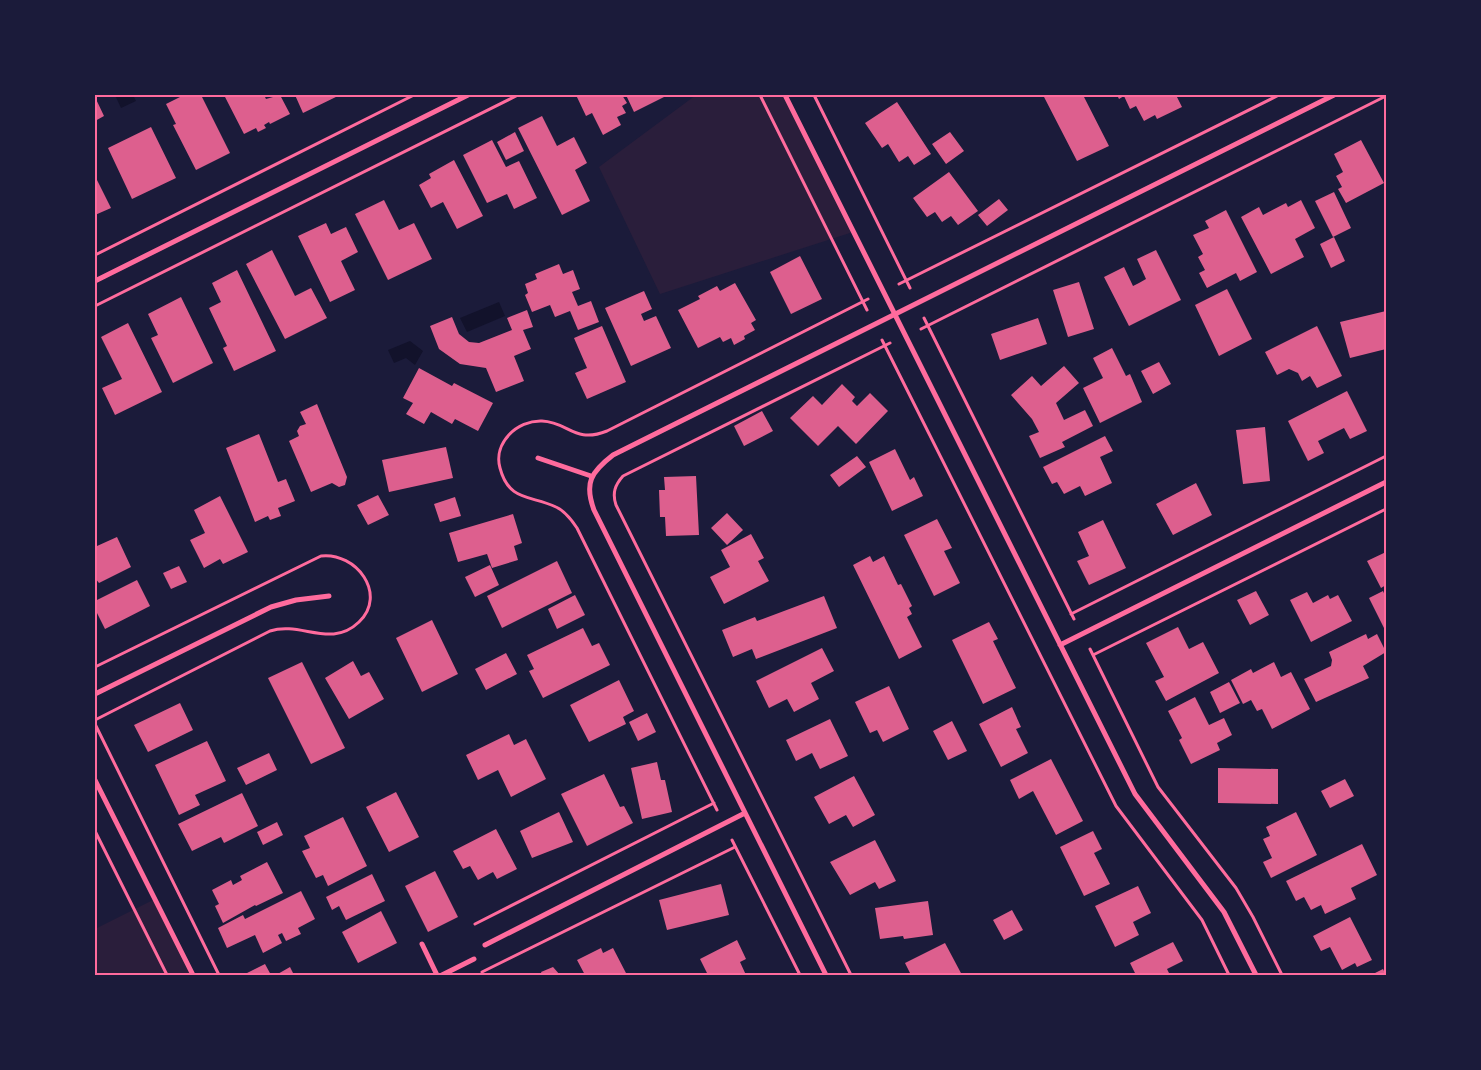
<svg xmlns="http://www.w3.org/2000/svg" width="1481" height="1070" font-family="Manrope,sans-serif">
<rect width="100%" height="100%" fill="#1b1b3a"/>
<path fill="#2a1e3b" d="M696 95H785L853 232 660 294 599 167Z
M155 899 193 975H95V929Z"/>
<path fill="#12122b" d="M115 95H133L136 101 121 108Z
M499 302 505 316 467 332 460 318Z
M410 341 423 351 415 365 406 358 394 363 388 350Z"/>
<path fill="#dd5f8e" d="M184 95H201L230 153 196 170 173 125 176 124 166 104Z
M224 95H264L266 99 280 95 290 114 270 124 269 122 264 125 266 128 258 132 256 128 244 134Z
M295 95H340L303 113Z
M576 95H622L627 103 622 106 626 113 617 117 621 125 603 135 592 113 586 116Z
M626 95H663L664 97 634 112Z
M1043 95H1083L1109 146 1077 161Z
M1117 95H1176L1182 107 1157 119 1155 115 1144 121 1136 106 1130 109 1124 96 1119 99Z
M95 97 104 116 95 121Z
M897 102 931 154 914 165 908 156 899 162 888 144 882 148 865 123Z
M542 116 557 146 574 137 587 163 575 170 590 201 562 215 518 128Z
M151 127 176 178 132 199 108 148Z
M515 132 524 151 506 160 497 142Z
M950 132 964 151 946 164 932 144Z
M492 140 506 167 519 161 537 198 514 209 507 194 487 203 463 155Z
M1361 140 1384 183 1346 203 1338 189 1342 187 1336 176 1343 172 1334 154Z
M454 160 483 216 457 229 443 202 431 208 419 185 431 178 429 174Z
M949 172 978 211 958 225 951 216 942 222 935 212 927 217 913 198Z
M97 180 111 208 95 215V181Z
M1334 192 1351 228 1333 237 1315 201Z
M999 199 1008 210 987 226 978 215Z
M384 200 399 230 414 223 432 259 388 280 355 214Z
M1301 200 1315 228 1295 239 1304 257 1271 274 1241 217 1259 207 1263 215 1286 203 1288 207Z
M1226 210 1257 272 1240 281 1236 273 1207 288 1199 273 1205 270 1198 257 1203 254 1193 235 1209 228 1205 221Z
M326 223 331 234 346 227 358 252 341 261 355 290 330 302 298 236Z
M1334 237 1345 261 1331 268 1320 244Z
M272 250 295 296 311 288 327 318 285 339 246 264Z
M1156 250 1181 300 1129 326 1104 277 1124 267 1133 286 1139 283 1146 279 1137 259Z
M800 256 822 299 791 314 770 272Z
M559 264 563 274 573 270 580 289 572 292 578 306 591 301 599 322 578 330 570 311 555 317 550 305 532 312 525 295 528 293 525 284 537 279 535 274Z
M237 270 276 351 234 371 223 348 227 346 209 308 221 302 212 283Z
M1079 282 1094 329 1068 337 1053 290Z
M735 283 756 320 751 323 755 330 744 336 745 339 734 345 731 338 723 342 720 337 698 348 678 310 700 299 698 296 717 286 720 291Z
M1227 289 1252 339 1219 356 1195 305Z
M644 291 652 309 641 314 644 321 656 316 671 348 631 366 605 308Z
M181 297 213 363 173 383 151 338 158 335 148 314Z
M527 310 533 327 523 330 531 349 514 356 524 381 496 392 486 368 460 364 439 349 430 326 452 317 459 334 469 342 479 343 512 330 507 318Z
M1386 311V349L1350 358 1340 322Z
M1038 318 1047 344 1000 360 991 334Z
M128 323 162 392 115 415 102 388 122 379 101 337Z
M602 326 626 382 587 399 575 373 587 368 574 338Z
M1317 326 1342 376 1317 388 1310 376 1302 381 1298 373 1289 369 1277 375 1265 352Z
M1112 348 1126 376 1130 374 1142 402 1100 423 1083 388 1103 378 1093 358Z
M1159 362 1171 384 1153 394 1141 371Z
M1064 366 1079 383 1056 403 1064 420 1085 410 1093 426 1062 442 1065 447 1040 458 1029 436 1039 432 1032 419 1011 395 1032 376 1041 386Z
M419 368 452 386 454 383 493 403 478 431 455 419 452 424 431 412 424 424 406 414 413 403 403 398Z
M842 384 855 397 852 401 857 406 870 393 888 411 856 444 838 426 818 446 790 418 813 396 822 405Z
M1347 391 1367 431 1350 439 1344 428 1318 441 1324 453 1308 461 1288 421Z
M317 404 347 477 345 485 339 487 332 483 311 492 289 441 299 436 297 431 300 426 306 424 300 412Z
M762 411 773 431 744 446 734 426Z
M1265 427 1270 481 1243 484 1236 430Z
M259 434 278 482 286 479 295 501 278 508 281 516 270 520 268 516 255 522 226 448Z
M1105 436 1113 451 1100 457 1112 483 1085 496 1080 486 1064 494 1057 482 1052 484 1043 467Z
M446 447 453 478 389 492 382 460Z
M895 449 910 480 914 477 923 496 892 511 869 462Z
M857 456 866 467 839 487 830 475Z
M696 476 699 535 666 536 665 517H660L659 490H665L664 477Z
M1196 483 1212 515 1173 535 1156 504Z
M378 495 389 515 368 525 357 505Z
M220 496 248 552 223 564 220 559 204 568 190 540 205 533 194 510Z
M455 497 461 516 440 522 434 504Z
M727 513 743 530 727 545 711 528Z
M513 514 522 543 514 546 518 560 492 568 487 554 458 562 449 533Z
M937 519 952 548 944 551 960 583 934 596 904 535Z
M1103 520 1126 568 1089 585 1077 561 1089 556 1078 532Z
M751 534 764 558 758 561 769 581 724 604 710 577 730 567 721 550Z
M117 537 131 567 99 583 95 578V542L97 546Z
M1386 552V585L1381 588 1367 561Z
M870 556 873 562 884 556 898 585 901 584 912 606 909 608 912 614 907 617 922 647 899 659 853 565Z
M557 561 572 593 502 628 487 596Z
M490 565 499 585 475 597 465 577Z
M179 566 187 582 171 589 163 573Z
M137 580 150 606 105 629 95 609V601Z
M1256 591 1269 615 1250 625 1237 600Z
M1383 591 1386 598V627L1384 628 1369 598Z
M1307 592 1313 603 1328 595 1330 599 1338 595 1352 621 1311 642 1290 600Z
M575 595 585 615 557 629 548 609Z
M824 596 837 628 756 659 752 649 733 657 722 630 755 617 757 621Z
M432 620 458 674 422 692 396 638Z
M989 622 998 639 993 641 1016 688 983 704 952 640Z
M1178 627 1189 649 1203 642 1219 673 1166 701 1155 681 1164 677 1146 643Z
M583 628 592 646 599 643 610 665 543 698 529 671 534 669 527 655Z
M1366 634 1368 639 1377 634 1386 652 1363 666 1369 678 1316 702 1304 679 1331 666 1332 660 1329 652Z
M822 648 834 671 811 683 819 699 794 712 787 699 769 708 756 681Z
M506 653 517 674 486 690 475 669Z
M353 661 361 676 369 672 384 699 349 719 325 678Z
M302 662 345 748 311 764 268 678Z
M1274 662 1281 677 1291 672 1310 709 1272 729 1262 709 1257 711 1251 700 1243 704 1231 680 1251 669 1253 673Z
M619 680 634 711 623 717 626 724 589 742 570 705Z
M1229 682 1240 703 1220 713 1210 692Z
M889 686 909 729 883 742 877 730 870 733 855 702Z
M1195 697 1209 725 1224 718 1232 735 1217 743 1220 750 1191 764 1179 740 1182 738 1168 711Z
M180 703 193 730 148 752 134 725Z
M1012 707 1021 727 1016 729 1028 753 1001 767 979 724Z
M647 713 656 732 638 741 629 722Z
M830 719 848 756 820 769 812 753 796 761 786 740Z
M952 721 967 751 948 760 933 731Z
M509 734 514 745 526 739 546 779 511 797 498 770 478 780 466 755Z
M207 741 226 781 195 795 200 805 179 815 155 765Z
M269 753 277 770 246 785 237 768Z
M1051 759 1083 821 1056 835 1033 791 1019 799 1010 780Z
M657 762 661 780H665L672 812 642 819 631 768Z
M1218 768 1278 769V804L1218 803Z
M604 774 620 807 624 806 633 823 587 846 561 794Z
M854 776 875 815 853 827 846 815 829 824 814 797Z
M1345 779 1354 796 1330 808 1321 791Z
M396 792 419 837 389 852 366 807Z
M242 793 258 826 224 843 221 837 192 851 178 824Z
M559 812 573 842 532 858 520 831Z
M1296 812 1317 855 1271 878 1263 862 1272 858 1263 839 1270 836 1266 827Z
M343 817 367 866 328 886 323 875 316 878 302 851 310 848 304 836Z
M277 822 283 835 263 845 257 832Z
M496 829 517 869 497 879 493 872 478 880 470 866 463 869 453 851Z
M1093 831 1102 849 1094 853 1110 884 1084 896 1060 847Z
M875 840 896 881 879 889 875 882 850 895 830 862Z
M1362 844 1377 875 1351 888 1356 899 1325 914 1321 905 1311 910 1304 897 1296 901 1286 881Z
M267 862 283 893 256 906 255 905 223 923 215 906 219 904 212 890 231 880 233 885 242 880 240 876Z
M435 871 458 917 428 932 405 886Z
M372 874 385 901 346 920 339 906 332 910 326 897Z
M721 884 729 915 667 930 659 900Z
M1138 886 1151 913 1133 922 1139 935 1115 947 1095 906Z
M301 891 315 919 298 928 301 934 286 941 282 933 278 935 282 943 263 953 255 935 227 948 218 928 243 915 245 919Z
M928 901 933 935 904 939 903 936 880 939 875 908Z
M1012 910 1023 930 1004 940 993 920Z
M381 911 397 943 358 963 342 932Z
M1350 917 1372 960 1357 967 1355 963 1342 970 1330 947 1321 951 1313 936Z
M737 940 746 959 740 962 746 975H708L700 959Z
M1173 942 1183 961 1167 969 1170 975H1136L1130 963Z
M945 943 962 975H911L905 963Z
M601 948 603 953 613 948 627 975H585L577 960Z
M265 964 271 975H248L247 973Z
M290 967 294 975H276Z
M553 967 560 975H542L541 972Z
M1383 969 1386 975H1371Z"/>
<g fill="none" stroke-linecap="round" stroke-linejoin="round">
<path stroke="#ff6b9d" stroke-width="3" d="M760 95 867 310
M814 95 910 288
M95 255 414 95
M899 284 1279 95
M95 306 518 95
M924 318 1074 619
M921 329 1386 96
M882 340 1116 806 1202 920 1229 975
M1071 614 1386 456
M1090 649 1158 787 1236 888 1253 917 1282 975
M1093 655 1386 509
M95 667 321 556C356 552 388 594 359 622 331 649 301 621 270 631L95 720
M95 724 219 975
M717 810 577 528C571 519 565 511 556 507 531 495 509 502 500 468 493 443 517 420 542 421 569 422 574 444 607 431L868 299
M95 831 167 975
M732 840 800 975
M475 924 714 803
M482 972 735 847
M851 975 616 505C612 493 615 485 623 476L890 343"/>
<path stroke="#ff6b9d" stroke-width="5" d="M785 95 1135 794 1224 912 1256 975
M95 281 468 95
M538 458 591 476
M1060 645 1386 482
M95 694 271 607 296 600 329 596
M95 780 193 975
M422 944 437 975
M485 945 745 813
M442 975 474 959
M826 975 594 510C584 483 591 472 613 455L1334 95"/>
</g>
<rect width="1481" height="1070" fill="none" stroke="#1b1b3a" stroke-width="192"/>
<rect x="96" y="96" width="1289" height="878" fill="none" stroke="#ff6b9d" stroke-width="2"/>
</svg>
